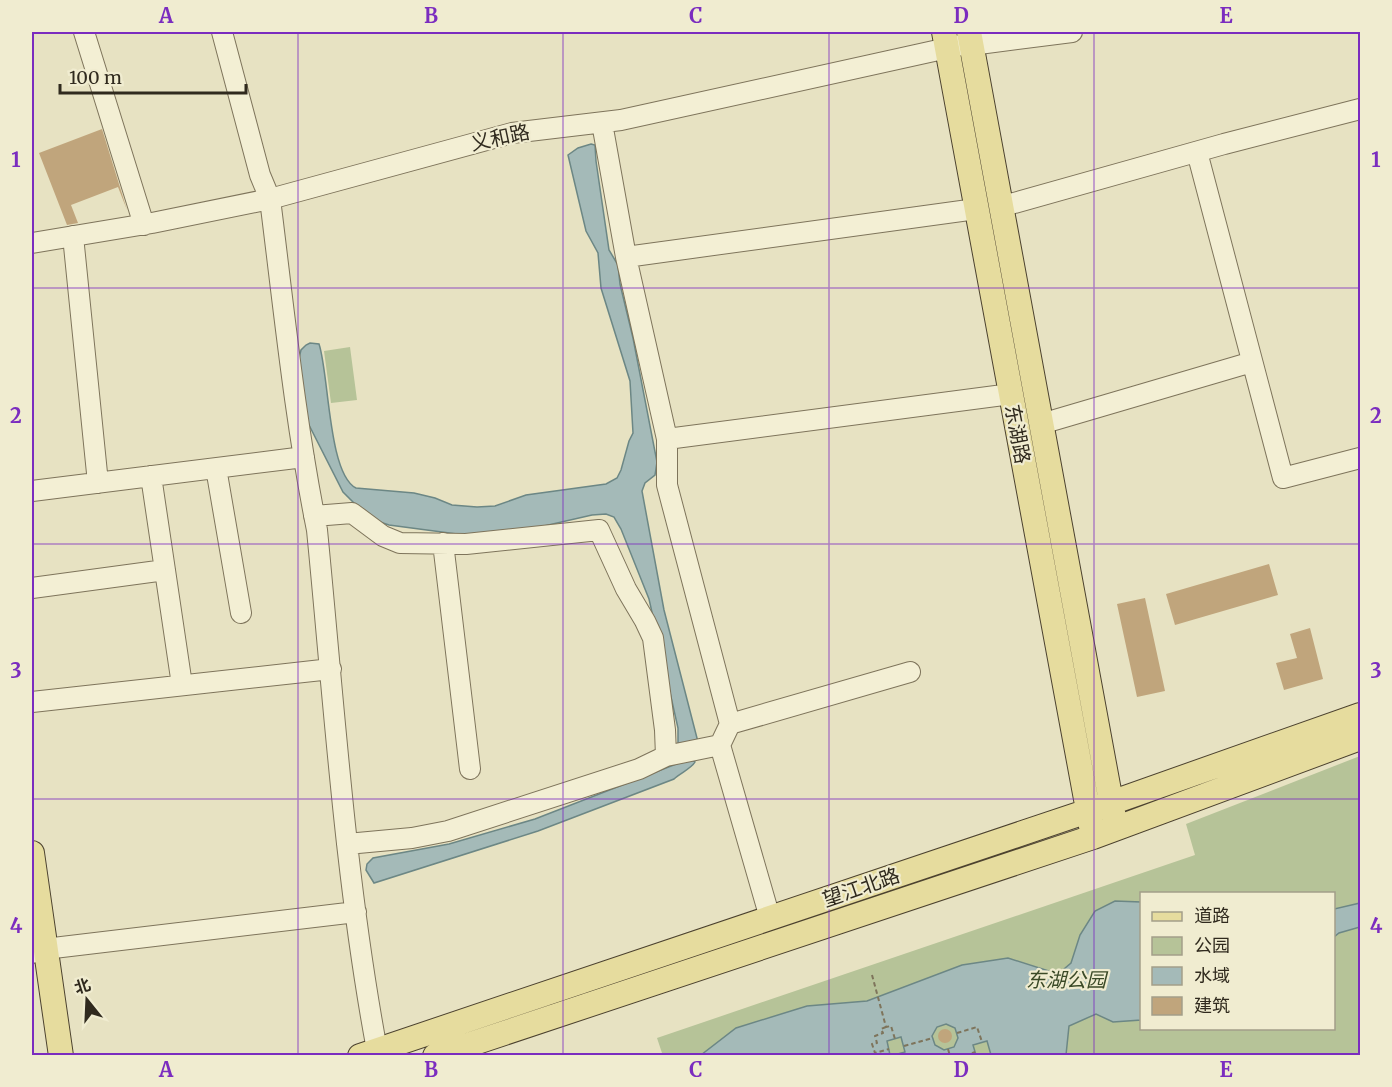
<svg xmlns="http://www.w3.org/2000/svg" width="1392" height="1087" font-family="Merriweather,'Noto Sans SC',serif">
<rect width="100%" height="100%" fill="#e7e2c2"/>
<path fill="#b6c398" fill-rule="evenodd" d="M350 347 357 400 331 403 324 351Z
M1360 756V1055L663 1056 657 1038 1195 855 1186 824ZM1142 894H1334V1028H1142Z"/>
<path fill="#a4bab8" stroke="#6c8785" stroke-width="1.5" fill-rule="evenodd" d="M591 144 595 145 596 161 609 250 618 265 620 284 633 338 657 462 655 475 645 483 642 491 664 610 698 742 678 746V728L649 599 621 529 614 517 606 514 592 515 500 536H472L389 525 380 522 362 511 343 492 308 423 298 362 301 350 306 345 310 343 319 344C329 373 328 474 356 488L414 493 435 498 452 505 477 507 495 506 526 495 606 484 617 478 621 470 629 441 633 433 630 381 601 288 598 253 586 231 568 155 578 148Z
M692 760 695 762C691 769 680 773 674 779L538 831 374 883 366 870 367 864 373 858 449 844 535 819 684 761Z
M1115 901 1141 902V1020L1113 1022 1096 1014 1069 1026 1066 1055H991L987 1041 973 1045 976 1055H894L905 1052 901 1037 887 1041 890 1055H701L736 1028 807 1006 867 1001 962 965 1008 958 1058 974 1071 963 1080 935 1095 911ZM946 1024 955 1028 958 1038 954 1047 944 1050 935 1045 932 1036 937 1027Z
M1360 903V927L1339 933 1334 937V909Z"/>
<path fill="#c0a57c" d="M102 129 127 210 118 187 71 205 78 223 67 225 39 153Z
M1269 564 1278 595 1175 625 1166 594Z
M1145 598 1165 691 1137 697 1117 604Z
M1310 628 1323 679 1284 690 1276 663 1297 658 1290 634Z
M938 1036a7 7 0 1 1 14 0a7 7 0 1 1-14 0Z"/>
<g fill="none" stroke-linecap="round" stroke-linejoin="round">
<g stroke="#7e745b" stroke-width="22">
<path id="minor" d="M84 32 144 225
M222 32 260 175 270 199C284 310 295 421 317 530 334 703 345 879 377 1050
M971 45 1072 32
M602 123 626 257 667 439V485L730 724 720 745 770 918
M1197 152 1283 478 1360 458
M1000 207 1224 144 1360 109
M73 236 98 483
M32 243 152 223 270 199 512 133 621 120 961 45
M626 257 976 209
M1041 424 1252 362
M667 439 1011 394
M216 468 241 613
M151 476 182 685
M32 491 304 457
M314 516 352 513 383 536 400 543 466 544 599 530 626 589 645 621 653 638 665 730 666 756
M443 543 470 769
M32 588 165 570
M32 702 331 669
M730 724 910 672
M347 844 412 838 448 831 639 769 666 756 720 745
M32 953 45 949 356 912"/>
</g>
<g stroke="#4c422f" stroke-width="26">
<path id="major" d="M944 32 1091 826
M969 32 1114 818
M32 853 61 1056
M360 1056 1088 811 1360 715
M435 1056 1093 837 1360 738"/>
</g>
<path stroke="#7e745b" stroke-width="2" stroke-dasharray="4.5 3" stroke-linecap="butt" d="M872 975 886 1027 891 1026 895 1039
M886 1027 881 1029 883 1033 875 1036 877 1043 872 1044 875 1053 889 1049
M957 1033 977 1027 982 1042
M904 1046 933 1038
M948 1049 950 1056
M965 1056 975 1052"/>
<use href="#minor" stroke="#f3efd4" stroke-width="20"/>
<use href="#major" stroke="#e6dc9e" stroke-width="24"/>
</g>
<path fill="none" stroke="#7b2cbf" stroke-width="1.5" stroke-opacity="0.55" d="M298 32V1056M563 32V1056M829 32V1056M1094 32V1056M32 288H1360M32 544H1360M32 799H1360"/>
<g text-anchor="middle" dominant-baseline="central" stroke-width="4.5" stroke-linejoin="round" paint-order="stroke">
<g font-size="20" fill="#302a1e" stroke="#f0ecd0">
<text transform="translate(500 137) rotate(-12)">义和路</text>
<text transform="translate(1018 434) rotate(79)">东湖路</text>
<text transform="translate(861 887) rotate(-19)">望江北路</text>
</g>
<g font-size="20" font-style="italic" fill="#3b4a27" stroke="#f0ecd0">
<text x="1066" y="979">东湖公园</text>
</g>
</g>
<rect width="1392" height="1087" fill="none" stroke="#f0ecd0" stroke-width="66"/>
<rect x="1140" y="892" width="195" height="138" fill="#f0ecd0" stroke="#a39e89" stroke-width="1.5"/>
<rect x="1152" y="912" width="30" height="9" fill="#e6dc9e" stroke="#a39e89" stroke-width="1.5"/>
<text x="1194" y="922" font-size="18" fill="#302a1e">道路</text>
<rect x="1152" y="937" width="30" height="18" fill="#b6c398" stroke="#a39e89" stroke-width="1.5"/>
<text x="1194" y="952" font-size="18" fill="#302a1e">公园</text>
<rect x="1152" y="967" width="30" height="18" fill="#a4bab8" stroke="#a39e89" stroke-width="1.5"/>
<text x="1194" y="982" font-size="18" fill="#302a1e">水域</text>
<rect x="1152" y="997" width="30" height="18" fill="#c0a57c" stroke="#a39e89" stroke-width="1.5"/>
<text x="1194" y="1012" font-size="18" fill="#302a1e">建筑</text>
<g transform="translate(87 1000) rotate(342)" stroke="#f0ecd0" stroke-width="4.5" paint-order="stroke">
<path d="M0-4.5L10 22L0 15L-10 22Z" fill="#302a1e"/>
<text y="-9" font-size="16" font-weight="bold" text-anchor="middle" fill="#302a1e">北</text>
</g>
<path d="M60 84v9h186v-9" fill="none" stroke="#302a1e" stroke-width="3"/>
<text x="69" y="84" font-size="18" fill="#302a1e" stroke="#f0ecd0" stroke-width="4.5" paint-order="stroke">100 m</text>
<rect x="33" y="33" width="1326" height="1021" fill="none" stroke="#7b2cbf" stroke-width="2"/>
<g font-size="20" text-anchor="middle" font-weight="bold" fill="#7b2cbf">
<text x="166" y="23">A</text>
<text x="431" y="23">B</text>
<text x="696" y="23">C</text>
<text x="961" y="23">D</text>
<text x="1226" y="23">E</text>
<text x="16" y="167">1</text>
<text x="1376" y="167">1</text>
<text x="16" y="423">2</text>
<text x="1376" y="423">2</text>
<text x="16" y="678">3</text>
<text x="1376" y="678">3</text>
<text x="16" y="933">4</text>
<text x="1376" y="933">4</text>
<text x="166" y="1077">A</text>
<text x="431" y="1077">B</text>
<text x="696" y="1077">C</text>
<text x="961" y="1077">D</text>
<text x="1226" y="1077">E</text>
</g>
</svg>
